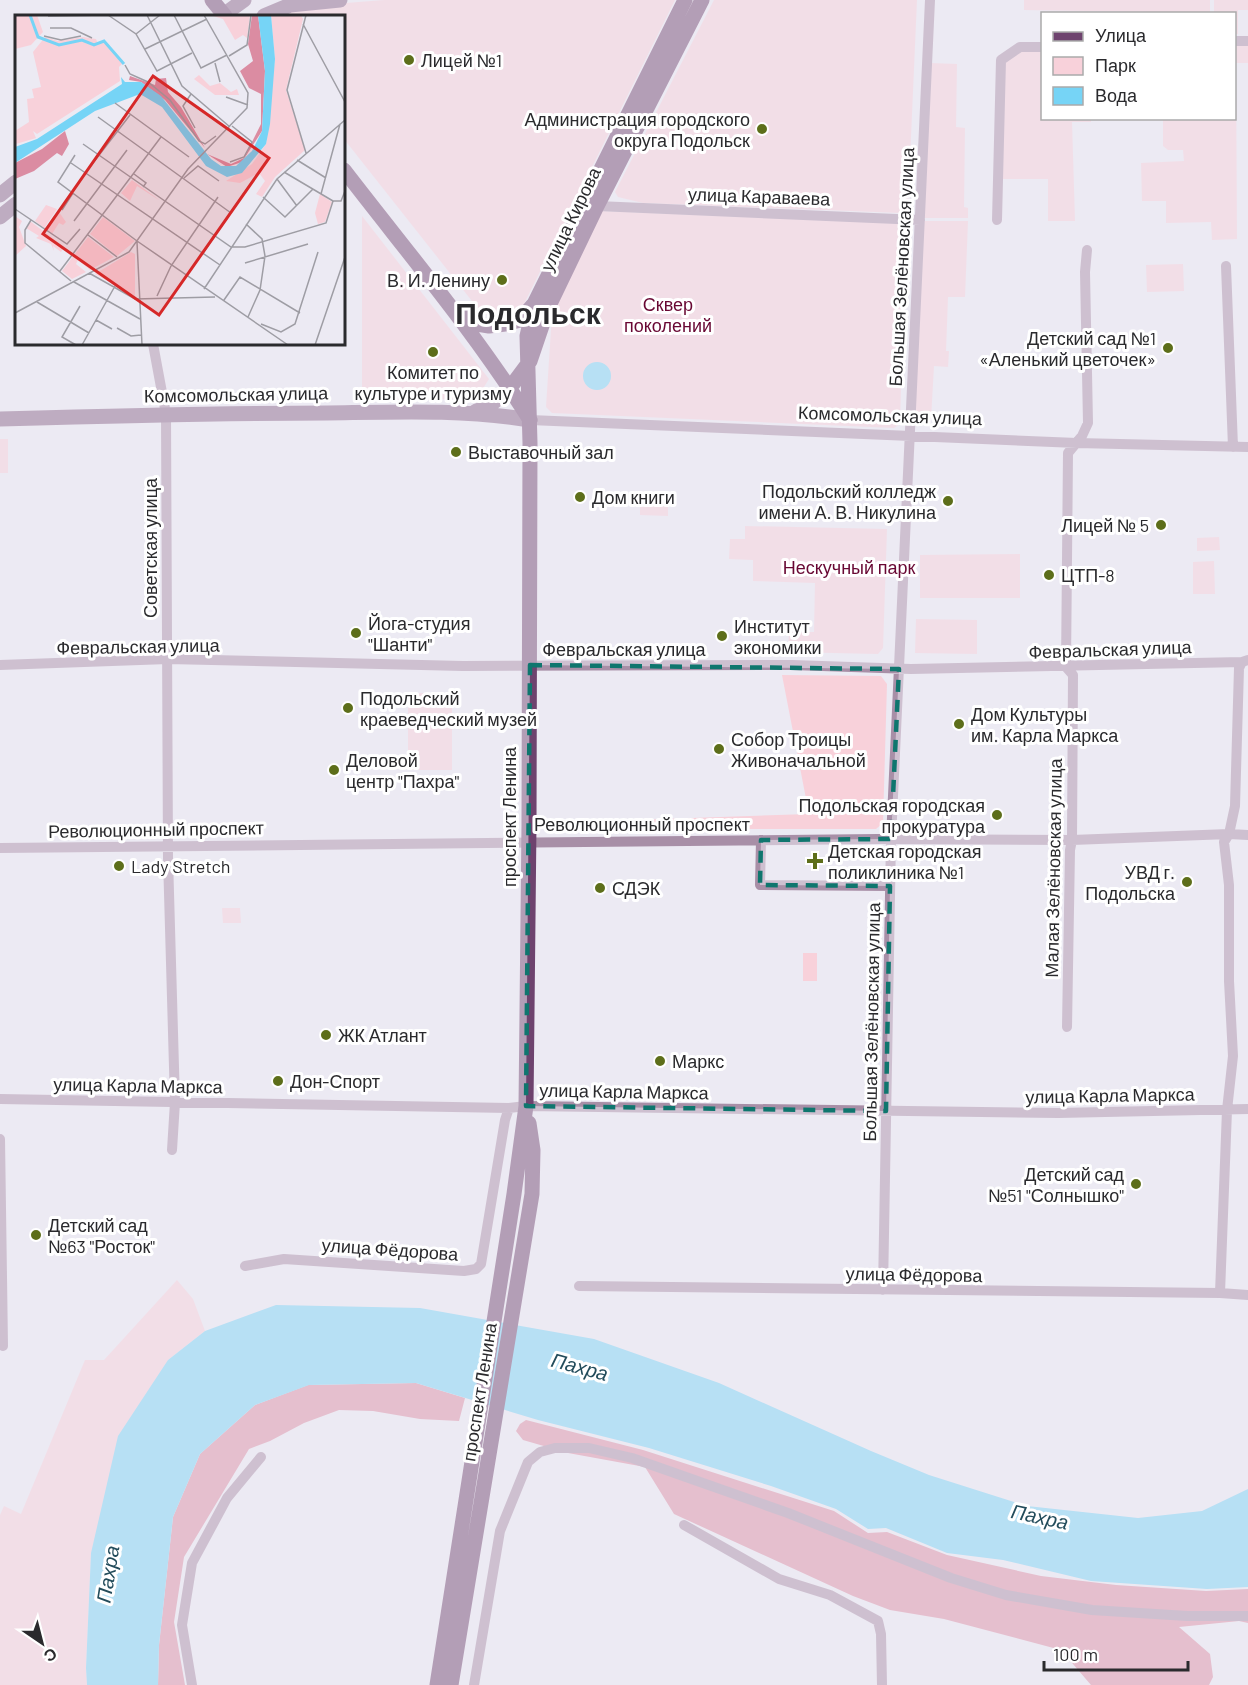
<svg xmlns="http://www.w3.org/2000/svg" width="1248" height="1685" font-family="Barlow,sans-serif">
<rect width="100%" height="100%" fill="#eceaf3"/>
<path fill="#f8d1da" d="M384 0H675L520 312 483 315 344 139V16H271L308 6Z
M714 0H917L908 205 901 213 643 203 618 197 615 192Z
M1024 0H1210V13L1024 10Z
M1214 0H1248V10H1238V34H1235L1234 14 1214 13Z
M1235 43H1248V63H1236L1237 239 1212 240 1211 222 1166 223V201H1142L1141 163 1184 161 1183 150H1168L1163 146V119L1234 118Z
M1021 49H1042V118L1091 119V122H1072L1075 221H1048V179H1000L1003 62Z
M930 63 957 64 956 127 965 128 964 207 968 208V218H922Z
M602 211 899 223 905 232 900 424 894 428 552 413 546 407 552 314Z
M362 216 489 379 482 390 469 399 362 400Z
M923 221H968L965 297H948L946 351H949L948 367 934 366 931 419H914Z
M1183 264 1184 291 1147 292 1146 265Z
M0 439H8V473H0Z
M640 497 668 498V516L640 515Z
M745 526 887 529 883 648 878 654 788 652 789 632H814L815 583 753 581V560L729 559 730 539H745Z
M1219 537 1220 550 1197 551V538Z
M1020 554V598H920V555Z
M1214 561 1215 594H1193V562Z
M916 619 977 620V654L915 653Z
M782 675 881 676 887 684 883 823 876 829H591L581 826 634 820 809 814Z
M408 693H452V770H408Z
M222 908H240L241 923H223Z
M803 953H817V981H803Z
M177 1280 193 1299 205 1331 168 1360 91 1553 86 1668 87 1685H0V1515L4 1506 21 1514 85 1360H104Z"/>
<path fill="#db8ca2" d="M416 1383 465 1398 459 1421 420 1419 373 1411 339 1410 304 1423 270 1441 249 1449 184 1557 174 1622 185 1685H158L159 1645 173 1517 200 1454 255 1405 308 1385Z
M526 1420 643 1450 834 1511 868 1533 887 1532 947 1555 1041 1576 1116 1585 1206 1591 1248 1589V1623L1239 1621 1179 1627 1210 1654 1213 1677 1209 1685H1091L1061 1650 944 1619 890 1610 853 1596 674 1514 645 1467 568 1453 523 1440 516 1431 520 1424Z"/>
<path fill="#76d4f6" d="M583 376a14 14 0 1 1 28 0a14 14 0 1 1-28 0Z
M276 1305 420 1308 594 1339 719 1383 871 1451 929 1475 1027 1506 1138 1518 1202 1511 1248 1489V1587L1207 1589 1091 1581 1003 1560 947 1553 886 1528 868 1529 836 1509 771 1486 649 1448 538 1420 416 1383 309 1385 255 1405 200 1454 173 1517 159 1645 158 1685H87L86 1668 91 1553 118 1436 168 1360 205 1331Z"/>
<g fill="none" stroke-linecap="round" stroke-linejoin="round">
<path stroke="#a88fa7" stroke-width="10" d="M1234 41H1248
M597 206 920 220
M997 220 1001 60 1020 47H1042
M1226 266 1233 447
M153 344 166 414 168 858 175 1102 172 1150
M530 420 1077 443 1248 447
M0 665 168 659 463 666 792 665 911 669 1242 662 1248 660
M761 840 760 885 890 886
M0 848 878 839 1072 840 1229 834 1248 835
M1067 1027 1070 850 1072 840 1073 675 1066 667 1068 453 1082 436 1088 423 1085 272 1087 250
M0 1099 509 1108 526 1106 1058 1113 1248 1109
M0 1139 3 1346
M245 1266 284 1259 464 1271 476 1269 481 1264 505 1120 509 1108
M579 1286 1220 1293 1248 1295
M883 1290 891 839 930 0
M1220 1293 1227 1110 1233 1056 1229 981V885L1224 842 1229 834 1235 806 1239 668 1242 662
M684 1525 779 1579 830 1595 878 1621 881 1634 882 1685
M192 1685 182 1625 192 1563 227 1498 261 1457
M474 1685 500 1531 528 1462 540 1452 555 1448H589L632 1458 788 1513 951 1578 1006 1595 1092 1610 1187 1616H1248"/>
<path stroke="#866386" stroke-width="15" d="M222 16 244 0
M264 16 290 5 340 0
M0 195 16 182
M0 217 16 204
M476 411 488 407 510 388
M0 419C109 416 218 413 327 413 395 412 463 409 530 420"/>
<path stroke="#6e436e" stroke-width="15" d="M212 0 225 16
M344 170C407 252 475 332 530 420
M460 314 477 324 489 326 505 324 520 320 533 305
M510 388 530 361 548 308 597 206 702 0
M437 1685 514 1194 526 1106 529 824 530 443 527 336 535 302 685 0
M451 1685 532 1194 533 1150 529 1123"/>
</g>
<path d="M0 0H1248V1685H0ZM530 665 899 669 891 839 761 840 760 885 890 886 886 1111 526 1106Z" fill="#eceaf3" fill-opacity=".55" fill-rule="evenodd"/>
<path fill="none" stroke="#0f766e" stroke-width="4.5" stroke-dasharray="12 8" stroke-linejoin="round" d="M530 665 899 669 891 839 761 840 760 885 890 886 886 1111 526 1106Z"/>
<g fill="#5d6e1a" stroke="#fff" stroke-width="2">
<circle cx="409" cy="60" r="6"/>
<circle cx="762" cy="129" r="6"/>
<circle cx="502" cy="280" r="6"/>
<circle cx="1168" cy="348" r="6"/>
<circle cx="433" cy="352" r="6"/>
<circle cx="456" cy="452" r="6"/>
<circle cx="580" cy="497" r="6"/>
<circle cx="948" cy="501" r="6"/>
<circle cx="1161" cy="525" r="6"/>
<circle cx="1049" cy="575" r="6"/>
<circle cx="356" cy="633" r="6"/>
<circle cx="722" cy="636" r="6"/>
<circle cx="348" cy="708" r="6"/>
<circle cx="959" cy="724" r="6"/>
<circle cx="719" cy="749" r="6"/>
<circle cx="334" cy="770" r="6"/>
<circle cx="997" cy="815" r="6"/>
<path d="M812 852h6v6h6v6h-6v6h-6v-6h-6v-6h6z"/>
<circle cx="119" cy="866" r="6"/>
<circle cx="1187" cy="882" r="6"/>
<circle cx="600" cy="888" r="6"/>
<circle cx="326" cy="1035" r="6"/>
<circle cx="660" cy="1061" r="6"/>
<circle cx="278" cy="1081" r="6"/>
<circle cx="1136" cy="1184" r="6"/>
<circle cx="36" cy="1235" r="6"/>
</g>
<g text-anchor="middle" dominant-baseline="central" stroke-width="6" stroke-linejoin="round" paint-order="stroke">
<g font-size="18" fill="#2a2a2d" stroke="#fff" text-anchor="start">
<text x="421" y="60">Лицeй №1</text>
<text x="750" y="119" text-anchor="end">Администрация городского<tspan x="750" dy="21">округа Подольск</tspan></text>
<text x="490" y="280" text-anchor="end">В. И. Ленину</text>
<text x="1156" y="338" text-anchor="end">Детский сад №1<tspan x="1156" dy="21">«Аленький цветочек»</tspan></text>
<text x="433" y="372" text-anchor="middle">Комитет по<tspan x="433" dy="21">культуре и туризму</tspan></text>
<text x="468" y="452">Выставочный зал</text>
<text x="936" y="491" text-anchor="end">Подольский колледж<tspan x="936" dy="21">имени А. В. Никулина</tspan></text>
<text x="592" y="497">Дом книги</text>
<text x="1149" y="525" text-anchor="end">Лицей № 5</text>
<text x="1061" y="575">ЦТП-8</text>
<text x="368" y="623">Йога-студия<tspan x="368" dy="21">"Шанти"</tspan></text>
<text x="734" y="626">Институт<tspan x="734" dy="21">экономики</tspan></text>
<text x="360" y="698">Подольский<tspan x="360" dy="21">краеведческий музей</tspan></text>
<text x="971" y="714">Дом Культуры<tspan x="971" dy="21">им. Карла Маркса</tspan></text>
<text x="731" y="739">Собор Троицы<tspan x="731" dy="21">Живоначальной</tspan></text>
<text x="346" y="760">Деловой<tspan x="346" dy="21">центр "Пахра"</tspan></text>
<text x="985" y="805" text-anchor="end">Подольская городская<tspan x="985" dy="21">прокуратура</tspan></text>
<text x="828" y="851">Детская городская<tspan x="828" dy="21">поликлиника №1</tspan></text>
<text x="131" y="866">Lady Stretch</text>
<text x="1175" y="872" text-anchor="end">УВД г.<tspan x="1175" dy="21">Подольска</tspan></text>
<text x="612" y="888">СДЭК</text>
<text x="338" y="1035">ЖК Атлант</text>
<text x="672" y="1061">Маркс</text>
<text x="290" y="1081">Дон-Спорт</text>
<text x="1124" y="1174" text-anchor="end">Детский сад<tspan x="1124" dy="21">№51 "Солнышко"</tspan></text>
<text x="48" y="1225">Детский сад<tspan x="48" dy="21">№63 "Росток"</tspan></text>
</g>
<g font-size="18" fill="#2a2a2d" stroke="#fff">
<text transform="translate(759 196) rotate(2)">улица Караваева</text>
<text transform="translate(570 219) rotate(-64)">улица Кирова</text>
<text transform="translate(901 267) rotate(-87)">Большая Зелёновская улица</text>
<text transform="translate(236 394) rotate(-1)">Комсомольская улица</text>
<text transform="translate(890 415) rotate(2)">Комсомольская улица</text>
<text transform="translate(150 548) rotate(-90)">Советская улица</text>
<text transform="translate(138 646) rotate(-1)">Февральская улица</text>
<text x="624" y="649">Февральская улица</text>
<text transform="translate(1110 649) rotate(-2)">Февральская улица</text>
<text transform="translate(509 817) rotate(-90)">проспект Ленина</text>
<text x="642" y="824">Революционный проспект</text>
<text transform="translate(156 829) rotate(-1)">Революционный проспект</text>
<text transform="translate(1053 868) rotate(-89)">Малая Зелёновская улица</text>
<text transform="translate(871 1022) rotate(-89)">Большая Зелёновская улица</text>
<text transform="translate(138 1085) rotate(1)">улица Карла Маркса</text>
<text transform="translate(624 1091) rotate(1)">улица Карла Маркса</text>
<text transform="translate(1110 1095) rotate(-1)">улица Карла Маркса</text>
<text transform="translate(390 1249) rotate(4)">улица Фёдорова</text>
<text transform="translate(914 1274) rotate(1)">улица Фёдорова</text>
<text transform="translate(479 1392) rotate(-81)">проспект Ленина</text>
</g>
<g font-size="18" fill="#680733" stroke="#fff">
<text x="668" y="304">Сквер<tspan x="668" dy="21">поколений</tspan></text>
<text x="849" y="567">Нескучный парк</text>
</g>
<g font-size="20" font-style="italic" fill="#234c5b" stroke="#fff">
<text transform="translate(580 1366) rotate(15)">Пахра</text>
<text transform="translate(1040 1516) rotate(12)">Пахра</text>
<text transform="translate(107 1574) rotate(-81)">Пахра</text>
</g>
<g font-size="30" font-weight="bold" fill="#2a2a2d" stroke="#fff">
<text x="528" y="312">Подольск</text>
</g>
</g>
<g transform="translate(15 15)">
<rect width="330" height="330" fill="#eceaf3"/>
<path d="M0 0H22L28 17 16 30 0 34ZM195 0H235L232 23 228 20 220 25 208 4ZM256 0H286L288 4 271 75 290 135 260 162 247 182 241 179 250 166 244 158 225 168 211 166 237 149 251 129 260 44ZM30 22 43 26 68 22 81 24 83 29 88 26 108 48 104 52 105 66 22 119 18 116 21 123 1 129 0 116 14 107 12 84 19 83 17 74 26 72 18 37ZM184 60 195 71 205 68 216 77 222 74 224 80H200L179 64ZM117 165 143 184 144 185 122 171 115 186 106 178ZM305 179 317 187 310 207 303 209 300 198ZM31 190 42 194 30 212 33 213 44 197 51 207 48 210 44 208 37 219 20 206ZM0 201 7 206 4 212 11 231 0 241ZM88 202 120 226 102 241 75 219ZM15 206 49 232 46 237 38 231 39 236 36 229 21 223 24 221 11 213ZM73 222 99 242 75 255 63 245 61 249 71 257 57 264 47 256ZM116 237 120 239V281L80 259Z" fill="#f8d1da"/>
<path d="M237 0H243L250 56 247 116 227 147 212 152 192 139 216 149 229 143 246 109V79L234 73 225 56 238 46 233 29ZM115 61 140 70 141 64 151 63 153 77 166 92 190 133 150 85 126 67 114 65ZM50 116 54 129 47 141 42 138 19 156 0 164V148L27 134Z" fill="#db8ca2"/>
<path d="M243 0H256L260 44 255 109 251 129 227 158 212 162 191 151 147 92 125 79 80 96 0 148V132L22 124 107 69 106 62 110 67H126L146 81 196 144 206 151H221L237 136 247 116 250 56Z" fill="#76d4f6"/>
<path fill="none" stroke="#76d4f6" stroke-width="3" d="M15 0 23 22 44 30 67 25 79 30 89 26 109 49"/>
<path fill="none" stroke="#9e9da4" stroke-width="1.5" d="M93 0 121 19 142 56 177 38M132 0 167 71 215 112M159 0 186 53 212 40M33 1 93 0M288 9 330 87M35 13H56L77 23M121 19 145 0M29 21 46 25 66 21M130 34 192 4M214 41 232 30 236 0M200 48 205 67M110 50 115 59 133 67 155 85 184 126 190 129 201 121M176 79 168 91 180 113M211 82 233 90M100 88 174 142M83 102 216 198M68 129 216 232H230L311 208 318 186M291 138 272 75 291 0M60 140 43 167 122 226M282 145 311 163M215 147 229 142 237 127 217 111M56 148 205 250M71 157 115 100M269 157 318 186M119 159 131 168 128 172M169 163 183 151 204 166M262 164 282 191M306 179 325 109M248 182 270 202 298 174M318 186H326L330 176M0 194 52 229 65 214M47 195 58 178M16 205 10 215V228L56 266M59 206 112 135M231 209 247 224 250 241 245 275 233 302M73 220 102 242M122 226 273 330M122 227 127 330M188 238 232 174M230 248 293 229M45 256 146 122M74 258 120 284 200 282M59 267 125 304M189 274 262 164 330 105M142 281 156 251 203 182M209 285 225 262 285 298M22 287 74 318M0 298 114 237 173 154 232 93 233 78 189 0M81 305 97 314M246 309 266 317 280 309 303 237M102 313 116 321 126 320M61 330 47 322 65 291M67 330 100 271M300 330 330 242"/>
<path fill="#d62828" fill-opacity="0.15" stroke="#d62828" stroke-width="3" d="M138 61 254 143 144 300 28 219Z"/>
<rect width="330" height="330" fill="none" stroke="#2a2a2d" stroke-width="3"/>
</g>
<rect x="1041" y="12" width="195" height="108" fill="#ffffff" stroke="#aaaaab" stroke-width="1.5"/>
<rect x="1053" y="32" width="30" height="9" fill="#6e436e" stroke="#aaaaab" stroke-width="1.5"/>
<text x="1095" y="42" font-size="18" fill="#2a2a2d">Улица</text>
<rect x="1053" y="57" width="30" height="18" fill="#f8d1da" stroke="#aaaaab" stroke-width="1.5"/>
<text x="1095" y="72" font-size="18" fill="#2a2a2d">Парк</text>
<rect x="1053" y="87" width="30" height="18" fill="#76d4f6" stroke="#aaaaab" stroke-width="1.5"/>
<text x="1095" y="102" font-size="18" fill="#2a2a2d">Вода</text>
<g transform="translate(42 1643) rotate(145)" stroke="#ffffff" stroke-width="4.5" paint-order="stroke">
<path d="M0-4.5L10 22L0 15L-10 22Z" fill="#2a2a2d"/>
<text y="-9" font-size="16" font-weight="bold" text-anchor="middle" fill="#2a2a2d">С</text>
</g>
<path d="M1044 1661v9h144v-9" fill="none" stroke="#2a2a2d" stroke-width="3"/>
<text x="1053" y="1661" font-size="18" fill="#2a2a2d" stroke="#ffffff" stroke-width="4.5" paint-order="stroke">100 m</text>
</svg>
